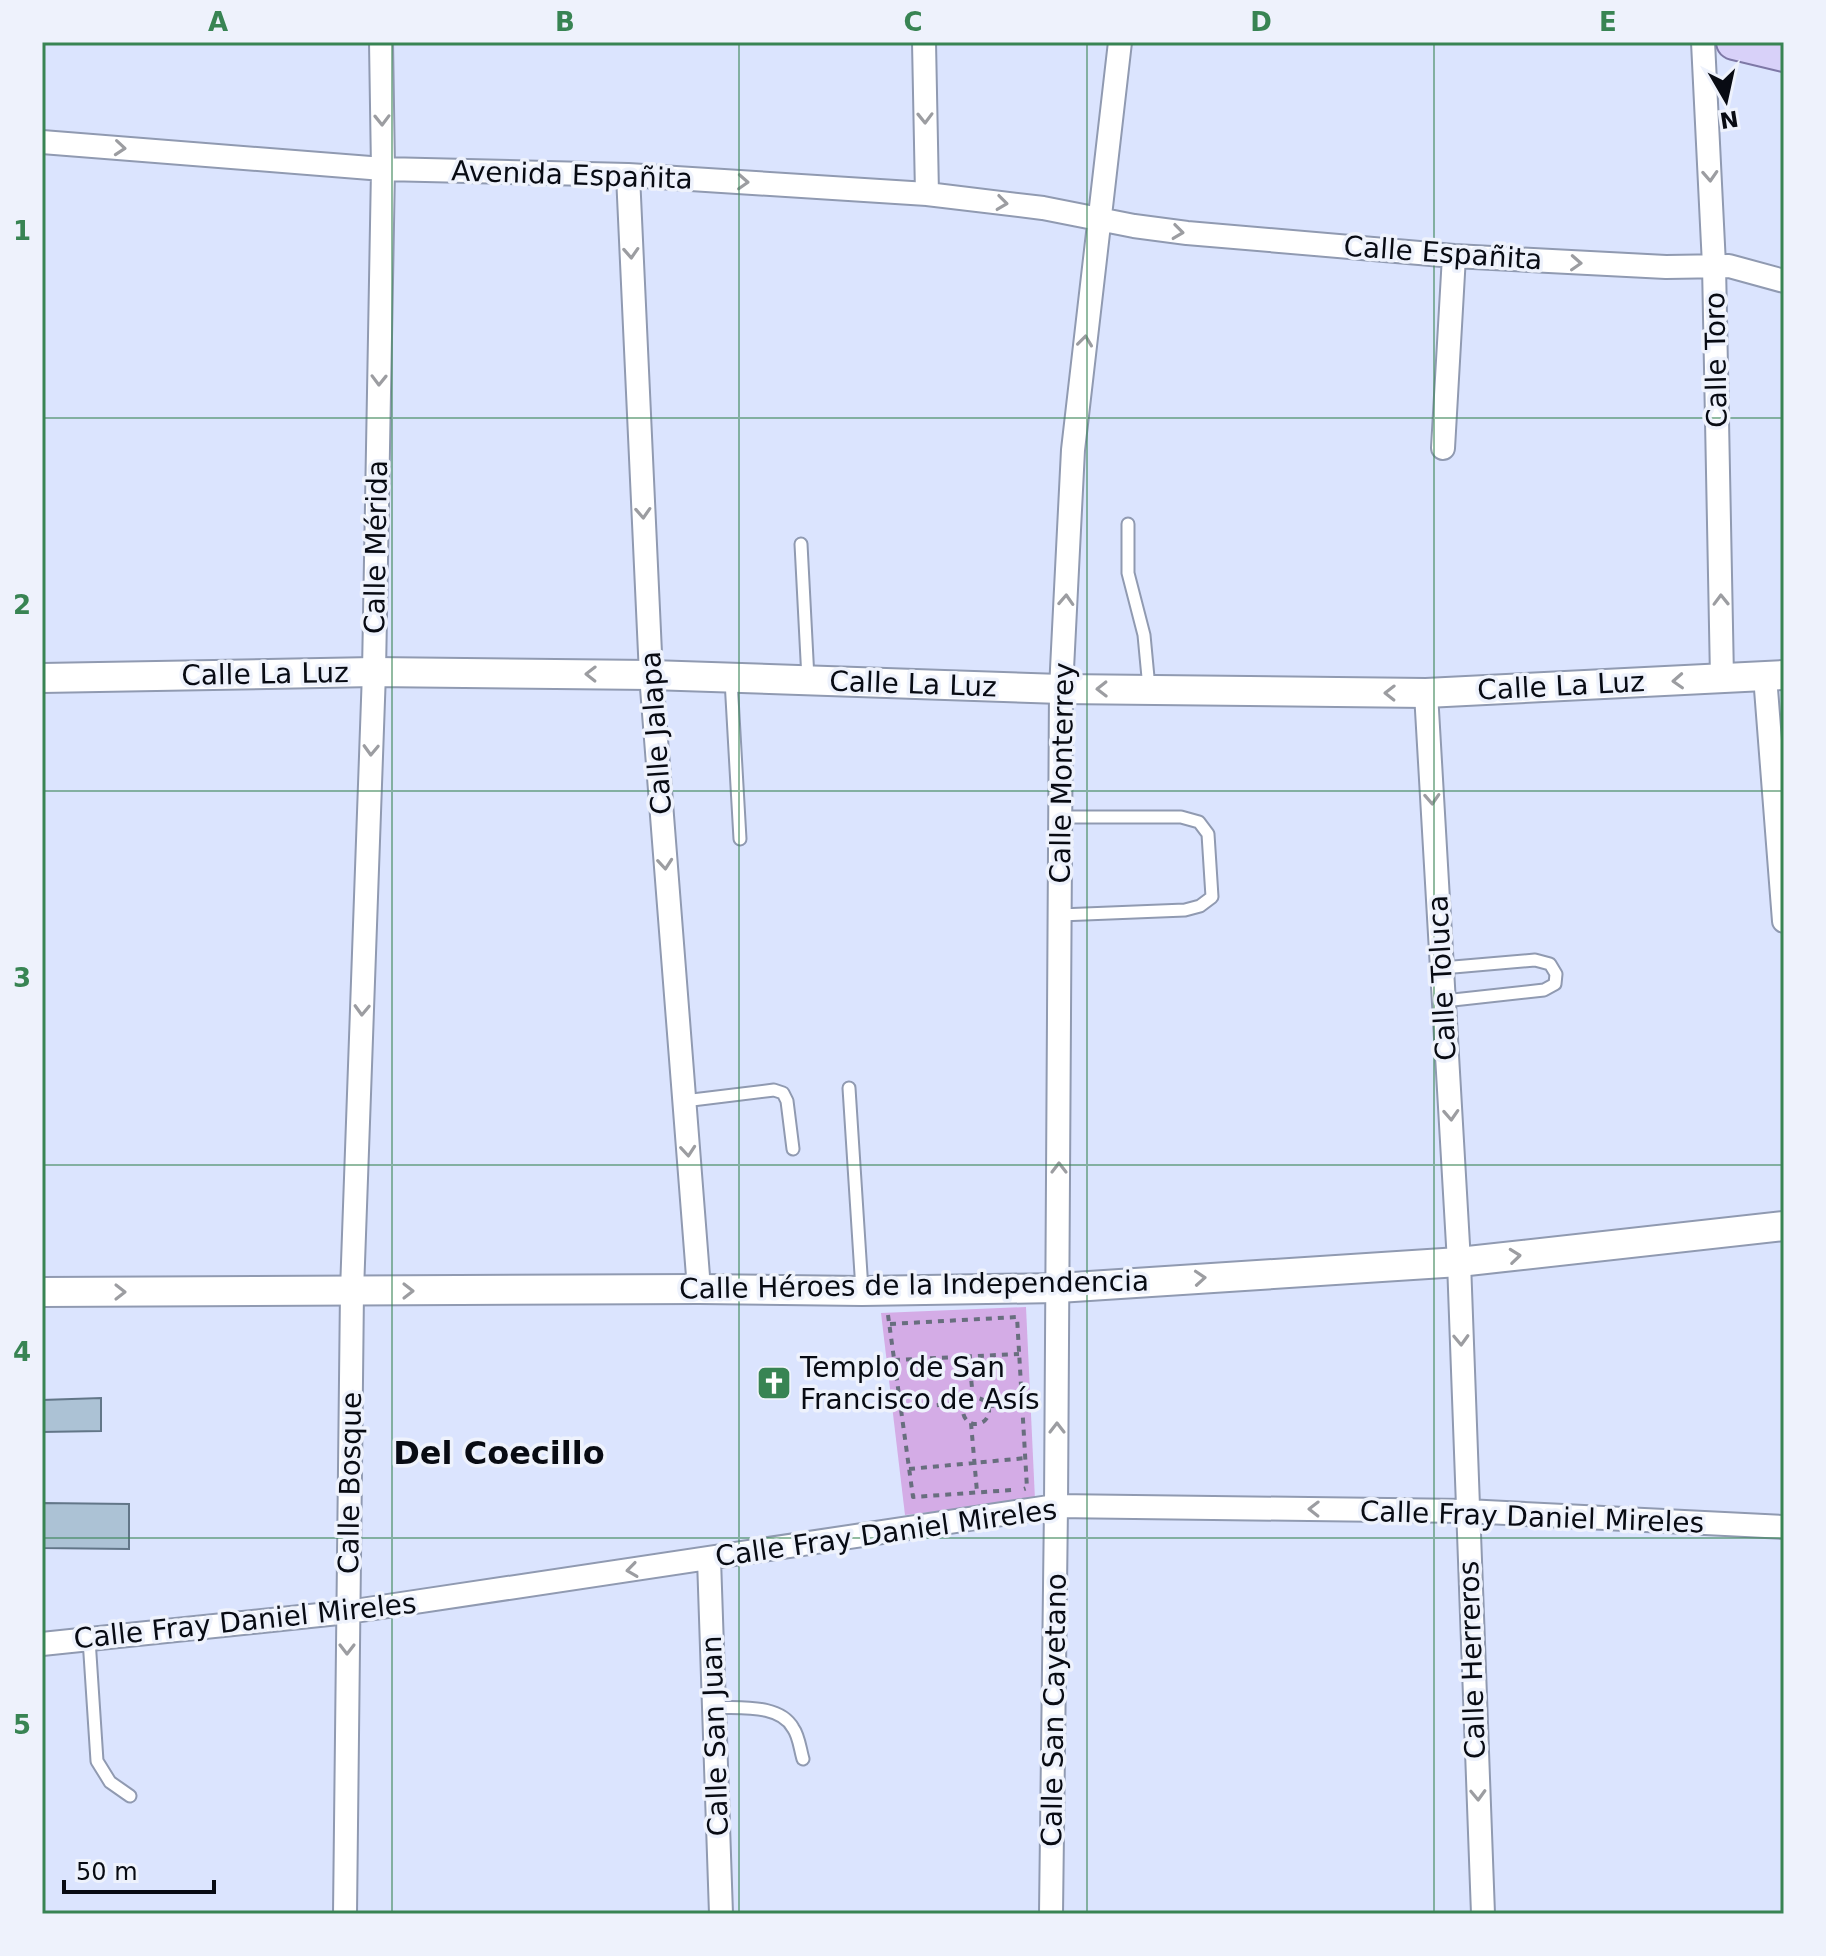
<svg xmlns="http://www.w3.org/2000/svg" width="1826" height="1956" font-family="'DejaVu Sans',sans-serif">
<rect width="100%" height="100%" fill="#dbe4fe"/>
<path fill="#d4ace6" d="M1026 1307 1035 1500 905 1515 881 1313Z"/>
<path fill="#acc2d5" stroke="#627688" stroke-width="2" d="M101 1398V1431L42 1432V1400Z
M42 1503 129 1504V1549L42 1548Z"/>
<g fill="none" stroke-linecap="round" stroke-linejoin="round">
<g stroke="#909ab1" stroke-width="15">
<path id="service" d="M1128 524V573L1144 635 1149 688
M801 544 808 679
M731 680 740 839
M1060 915 1185 910 1200 906 1212 897 1208 834 1199 822 1181 817H1061
M1442 968 1535 960 1550 964 1556 974 1555 984 1544 990 1444 1001
M849 1088 862 1290
M684 1101 774 1090 783 1093 787 1101 793 1149
M89 1639 97 1761 110 1782 130 1796
M714 1707C738 1709 779 1703 793 1728 799 1736 800 1749 803 1759"/>
</g>
<g stroke="#909ab1" stroke-width="26">
<path id="minor" d="M924 42 927 194
M1703 42 1714 265 1722 678
M42 142 383 169 628 175 927 194 1043 208 1134 226 1187 233 1454 256 1666 267 1729 266 1784 281
M628 175 651 675 699 1289
M1443 448 1454 256
M1765 676 1784 921
M1426 693 1459 1262 1483 1914
M709 1559 721 1914
M42 1644 348 1612 1056 1506 1466 1511 1784 1527
M345 1914 352 1291 374 672 383 169 381 42
M1051 1914 1056 1506 1061 689 1073 450 1120 42"/>
</g>
<g stroke="#909ab1" stroke-width="32">
<path id="tertiary" d="M42 678 374 672 651 675 1061 689 1426 693 1784 675
M42 1292 699 1289 862 1291 1058 1288 1459 1262 1784 1226"/>
</g>
<g stroke="#7e78a6" stroke-width="38">
<path id="primary" d="M1734 42 1784 54"/>
</g>
<path stroke="#686e7e" stroke-width="4" stroke-dasharray="6 6" stroke-linecap="butt" d="M888 1315 913 1497 1012 1490
M890 1324 1017 1317 1027 1488 1024 1489
M969 1357 973 1398
M894 1360 1019 1354
M963 1411a13 13 0 1 1 26 0a13 13 0 1 1-26 0Z
M988 1406 1021 1404
M901 1409 966 1402
M971 1423 977 1492
M909 1469 1026 1458"/>
<use href="#service" stroke="#fff" stroke-width="11"/>
<use href="#minor" stroke="#fff" stroke-width="22"/>
<use href="#tertiary" stroke="#fff" stroke-width="28"/>
<use href="#primary" stroke="#d8d1f9" stroke-width="34"/>
</g>
<defs><path id="oneway-chevron" d="M-2-3.5L2.5 0L-2 3.5" fill="none" stroke-width="1.6" stroke-linecap="round" stroke-linejoin="round" transform="scale(2)"/></defs>
<g stroke="#9c9da1">
<use href="#oneway-chevron" transform="translate(925 118) rotate(89)"/>
<use href="#oneway-chevron" transform="translate(382 120) rotate(89)"/>
<use href="#oneway-chevron" transform="translate(120 148) rotate(5)"/>
<use href="#oneway-chevron" transform="translate(1710 176) rotate(87)"/>
<use href="#oneway-chevron" transform="translate(743 182) rotate(3)"/>
<use href="#oneway-chevron" transform="translate(1002 203) rotate(7)"/>
<use href="#oneway-chevron" transform="translate(1178 232) rotate(7)"/>
<use href="#oneway-chevron" transform="translate(631 253) rotate(87)"/>
<use href="#oneway-chevron" transform="translate(1576 263) rotate(3)"/>
<use href="#oneway-chevron" transform="translate(1085 341) rotate(-83)"/>
<use href="#oneway-chevron" transform="translate(379 380) rotate(91)"/>
<use href="#oneway-chevron" transform="translate(643 513) rotate(87)"/>
<use href="#oneway-chevron" transform="translate(1066 600) rotate(-87)"/>
<use href="#oneway-chevron" transform="translate(1721 600) rotate(-91)"/>
<use href="#oneway-chevron" transform="translate(591 674) rotate(-179)"/>
<use href="#oneway-chevron" transform="translate(1678 681) rotate(177)"/>
<use href="#oneway-chevron" transform="translate(1102 689) rotate(179)"/>
<use href="#oneway-chevron" transform="translate(1390 693) rotate(-179)"/>
<use href="#oneway-chevron" transform="translate(371 750) rotate(92)"/>
<use href="#oneway-chevron" transform="translate(1432 799) rotate(87)"/>
<use href="#oneway-chevron" transform="translate(665 864) rotate(85)"/>
<use href="#oneway-chevron" transform="translate(362 1010) rotate(92)"/>
<use href="#oneway-chevron" transform="translate(1451 1115) rotate(87)"/>
<use href="#oneway-chevron" transform="translate(688 1151) rotate(85)"/>
<use href="#oneway-chevron" transform="translate(1059 1168) rotate(-90)"/>
<use href="#oneway-chevron" transform="translate(1515 1256) rotate(-6)"/>
<use href="#oneway-chevron" transform="translate(1200 1278) rotate(-4)"/>
<use href="#oneway-chevron" transform="translate(408 1291)"/>
<use href="#oneway-chevron" transform="translate(120 1292)"/>
<use href="#oneway-chevron" transform="translate(1461 1340) rotate(88)"/>
<use href="#oneway-chevron" transform="translate(1057 1428) rotate(-90)"/>
<use href="#oneway-chevron" transform="translate(1314 1509) rotate(-179)"/>
<use href="#oneway-chevron" transform="translate(632 1570) rotate(172)"/>
<use href="#oneway-chevron" transform="translate(347 1649) rotate(90)"/>
<use href="#oneway-chevron" transform="translate(1478 1795) rotate(88)"/>
</g>
<path fill="none" stroke="#388453" stroke-width="2" stroke-opacity="0.55" d="M392 42V1914M739 42V1914M1087 42V1914M1434 42V1914M42 418H1784M42 791H1784M42 1165H1784M42 1538H1784"/>
<defs>
<g id="church-square" transform="scale(1.8)"><rect x="-9" y="-9" width="18" height="18" rx="4" fill="#388453" stroke="#eef2fc"/><path d="M-1.2-6h2.4v3.5h3.3v2.4h-3.3V6h-2.4V-.1h-3.3v-2.4h3.3Z" fill="#fff"/></g>
</defs>
<g fill-rule="evenodd">
<use href="#church-square" x="774" y="1383"/>
</g>
<g text-anchor="middle" dominant-baseline="central" stroke-width="7" stroke-linejoin="round" paint-order="stroke">
<g font-size="28" fill="#080b13" stroke="#eef2fc">
<text transform="translate(572 175) rotate(2)">Avenida Españita</text>
<text transform="translate(1443 253) rotate(4)">Calle Españita</text>
<text transform="translate(1716 360) rotate(-91)">Calle Toro</text>
<text transform="translate(376 547) rotate(-89)">Calle Mérida</text>
<text transform="translate(265 674) rotate(-1)">Calle La Luz</text>
<text transform="translate(913 684) rotate(2)">Calle La Luz</text>
<text transform="translate(1561 686) rotate(-3)">Calle La Luz</text>
<text transform="translate(656 733) rotate(-94)">Calle Jalapa</text>
<text transform="translate(1062 773) rotate(-89)">Calle Monterrey</text>
<text transform="translate(1442 978) rotate(-93)">Calle Toluca</text>
<text transform="translate(914 1285) rotate(-1)">Calle Héroes de la Independencia</text>
<text transform="translate(350 1483) rotate(-89)">Calle Bosque</text>
<text transform="translate(1532 1517) rotate(2)">Calle Fray Daniel Mireles</text>
<text transform="translate(886 1533) rotate(-8)">Calle Fray Daniel Mireles</text>
<text transform="translate(245 1621) rotate(-6)">Calle Fray Daniel Mireles</text>
<text transform="translate(1472 1660) rotate(-92)">Calle Herreros</text>
<text transform="translate(1054 1710) rotate(-89)">Calle San Cayetano</text>
<text transform="translate(715 1736) rotate(-92)">Calle San Juan</text>
</g>
<g font-size="28" fill="#080b13" stroke="#eef2fc" text-anchor="start">
<text x="800" y="1367">Templo de San<tspan x="800" dy="32">Francisco de Asís</tspan></text>
</g>
<g font-size="32" font-weight="bold" fill="#080b13" stroke="#eef2fc">
<text x="499" y="1453">Del Coecillo</text>
</g>
</g>
<rect width="1826" height="1956" fill="none" stroke="#eef2fc" stroke-width="88"/>
<g transform="translate(1726 100) rotate(171)" stroke="#eef2fc" stroke-width="6" paint-order="stroke">
<path d="M0-6L14 30L0 20L-14 30Z" fill="#080b13"/>
<text y="-12" font-size="22" font-weight="bold" text-anchor="middle" fill="#080b13">N</text>
</g>
<path d="M64 1880v12h150v-12" fill="none" stroke="#080b13" stroke-width="4"/>
<text x="76" y="1880" font-size="24" fill="#080b13" stroke="#eef2fc" stroke-width="6" paint-order="stroke">50 m</text>
<rect x="44" y="44" width="1738" height="1868" fill="none" stroke="#388453" stroke-width="3"/>
<g font-size="26" text-anchor="middle" font-weight="bold" fill="#388453">
<text x="218" y="31">A</text>
<text x="565" y="31">B</text>
<text x="913" y="31">C</text>
<text x="1261" y="31">D</text>
<text x="1608" y="31">E</text>
<text x="22" y="240">1</text>
<text x="22" y="614">2</text>
<text x="22" y="987">3</text>
<text x="22" y="1361">4</text>
<text x="22" y="1734">5</text>
</g>
</svg>
